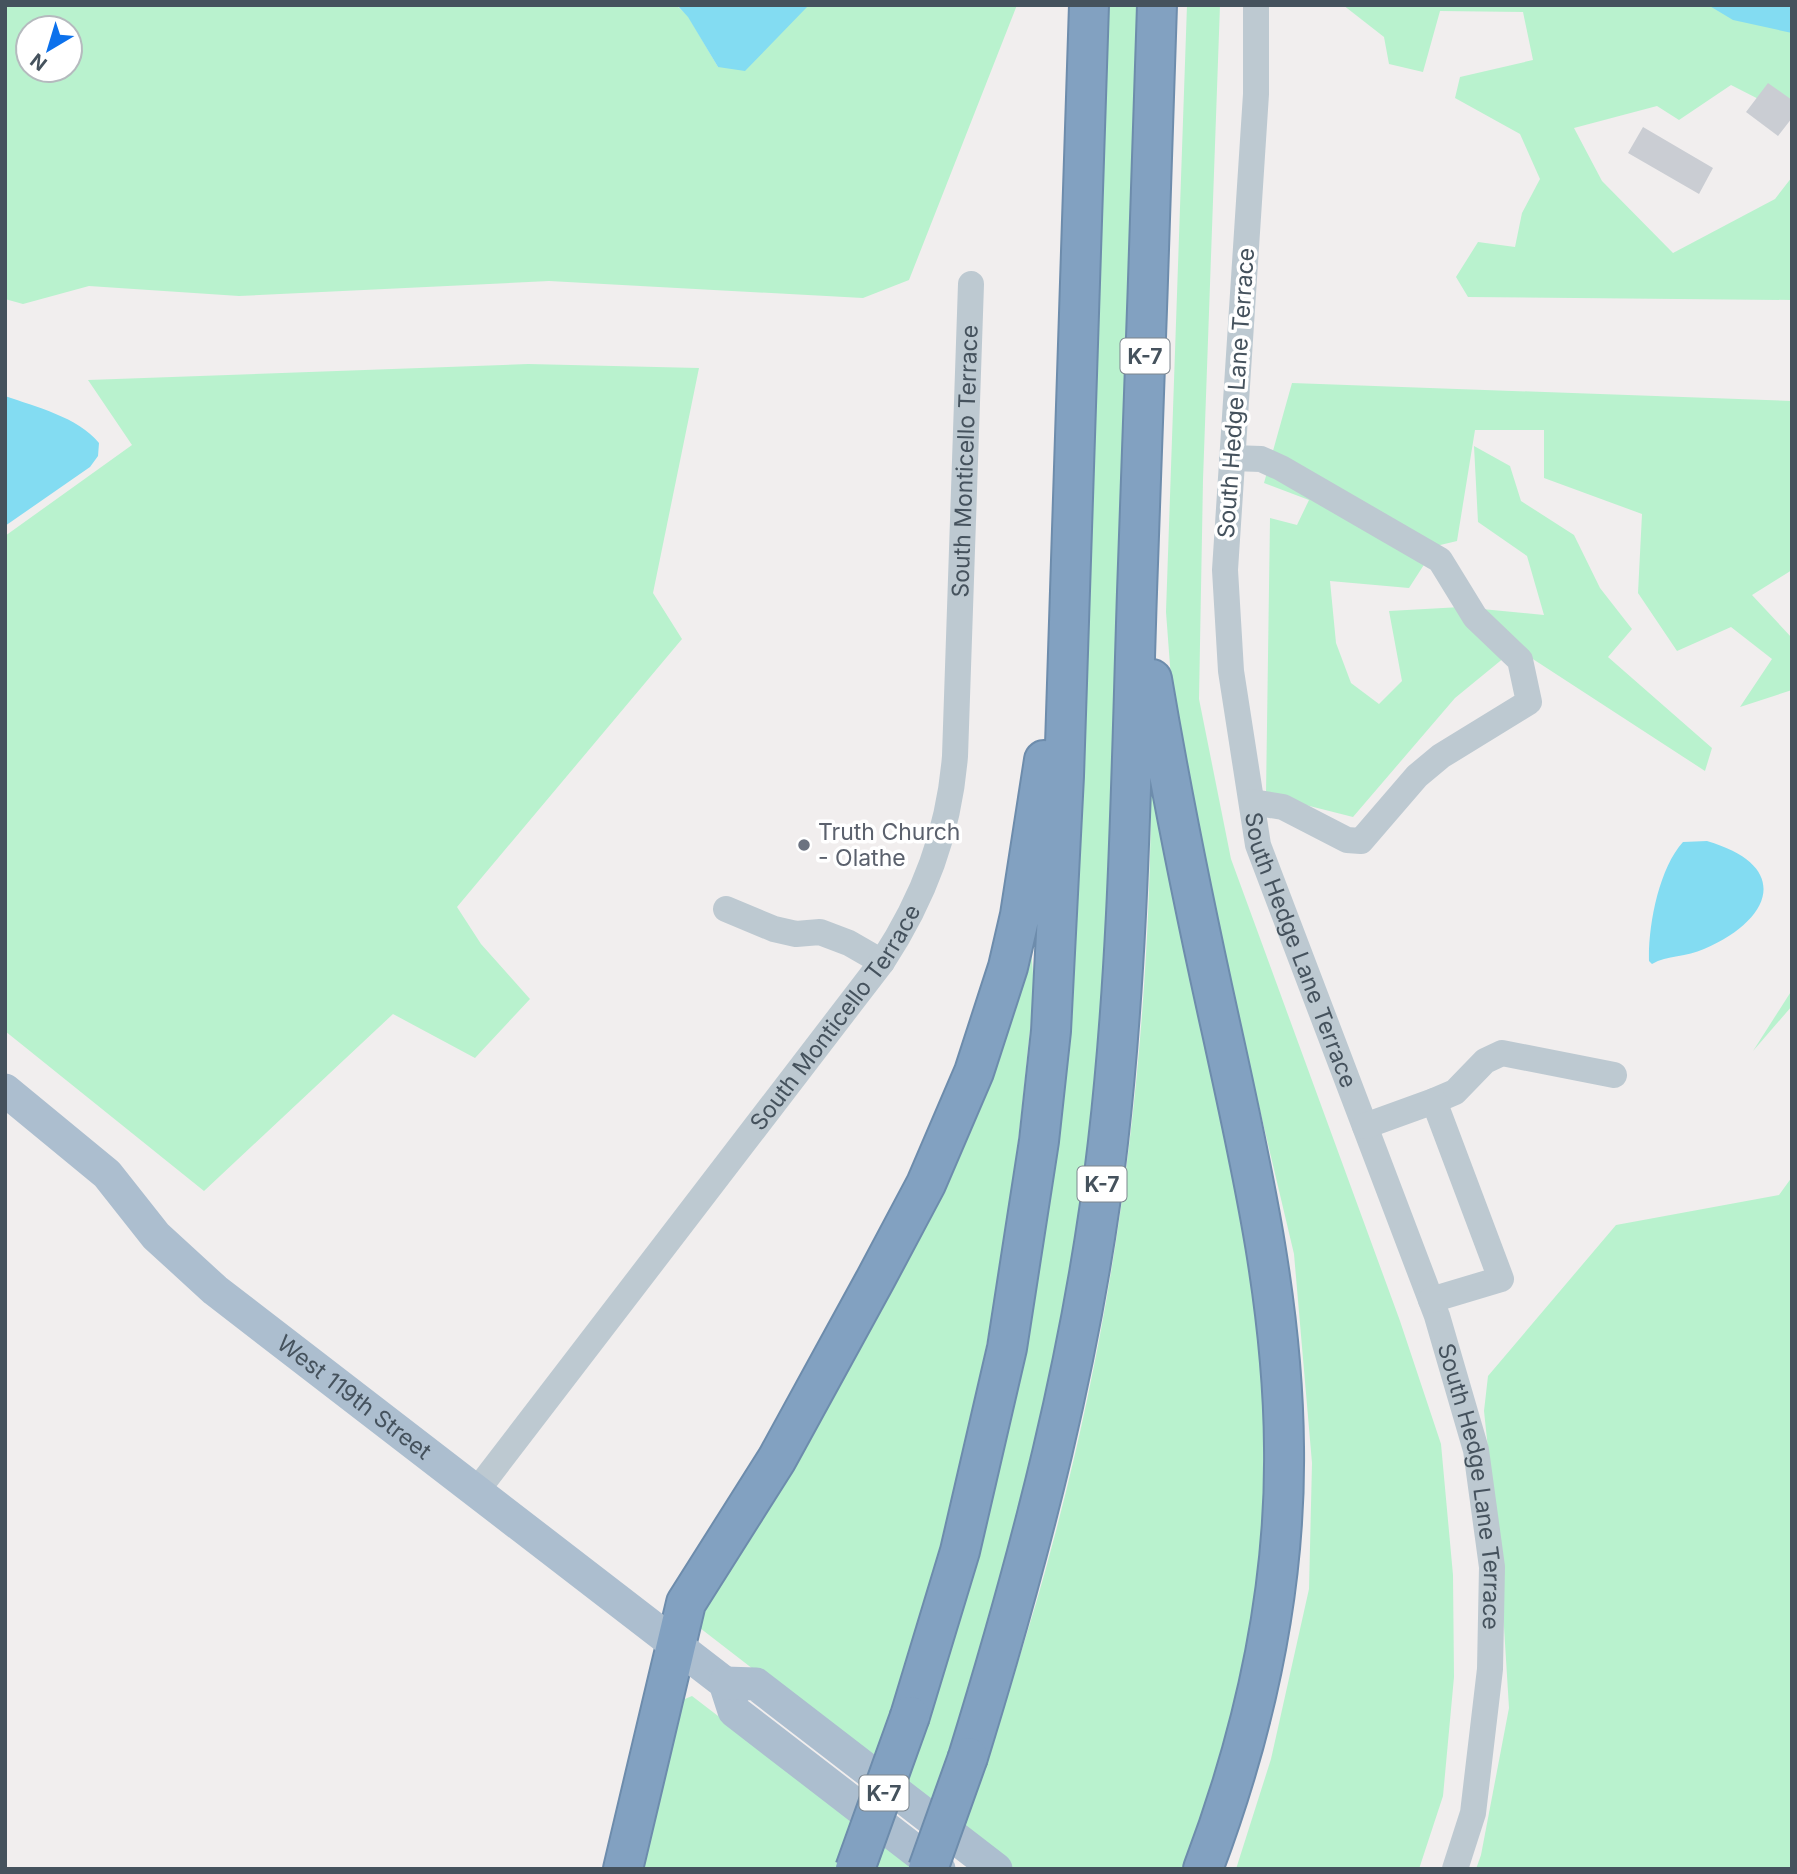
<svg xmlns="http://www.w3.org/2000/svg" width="1797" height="1874" font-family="Inter,sans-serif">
<rect width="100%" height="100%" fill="#f1eeee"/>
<path fill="#b9f2ce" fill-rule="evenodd" d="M5 5H676L688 16 718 67 809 5H1017L909 280 863 298 549 281 239 296 89 286 23 304 5 299ZM28 28H70V70H28Z
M1106 5H1140L1104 996 1089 1162 987 1759C1010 1687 1034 1615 1053 1542 1120 1292 1152 1027 1151 768L1271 1359 1259 1623 1191 1869H1012L700 1628 698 1622 1025 933C1041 967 1029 1031 1026 1069 1011 1219 986 1368 949 1514 933 1578 913 1641 895 1704L923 1722 1065 1059 1079 869Z
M1187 5H1220L1203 480 1199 699 1231 859 1400 1321 1441 1444 1453 1575 1454 1677 1443 1796 1419 1869H1236L1271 1759 1309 1589 1312 1463 1294 1254 1177 759 1166 612Z
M1343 5H1792V116L1731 85 1679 120 1657 106 1574 128 1602 181 1673 253 1775 199 1792 177V300L1468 297 1456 277 1478 242 1515 247 1522 213 1540 179 1520 134 1455 98 1460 77 1533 60 1523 12 1440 11 1423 72 1389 64 1384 37Z
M528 364 699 368 653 593 682 639 457 907 481 944 530 999 475 1058 393 1014 204 1191 5 1031V536L132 445 88 380Z
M1292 383 1792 401V570L1752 595 1792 638V690L1740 707 1772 659 1731 627 1677 651 1638 593 1642 514 1544 478V430H1475L1457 541 1436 546 1409 588 1330 581 1336 643 1351 683 1379 704 1402 681 1389 611 1461 607 1544 615 1527 556 1478 522 1474 446 1510 466 1521 501 1574 535 1600 588 1632 629 1608 657 1712 748 1705 771 1516 648 1455 698 1353 817 1266 795 1270 518 1297 525 1309 500 1264 483Z
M1792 990V1006L1753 1051Z
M1792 1177V1869H1476L1481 1855 1509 1708 1500 1562 1484 1411 1488 1376 1616 1225 1779 1195Z
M692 1696 917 1869H634L680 1701Z"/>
<path fill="#83dcf2" d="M677 5H809L745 71 718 67 688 17Z
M1708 5H1792V33L1733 20Z
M5 396C36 407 78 417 99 443L98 456 90 467 5 526Z
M1707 841C1792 866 1773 919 1704 949 1687 957 1667 955 1652 964L1649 961C1648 926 1659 868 1683 842Z"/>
<path fill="#cacdd3" d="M1768 83 1792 100V118L1778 136 1746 112Z
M1643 127 1713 168 1699 194 1628 153Z"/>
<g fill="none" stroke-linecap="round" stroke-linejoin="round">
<g stroke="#6d8cac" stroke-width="42">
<path id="highway" d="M1152 679C1172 797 1196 915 1222 1032 1252 1169 1283 1305 1284 1447 1286 1592 1254 1734 1203 1869
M910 1716 960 1551 1007 1348 1039 1141 1051 1031 1064 776 1089 5
M968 1757C1030 1556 1084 1352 1108 1142 1129 960 1131 776 1137 592 1144 396 1151 201 1157 5
M623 1869 686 1603 777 1459 875 1280 926 1184 974 1072 1008 967 1020 915 1044 760"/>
</g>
<g stroke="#bdc9d1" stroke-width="26">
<path id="s1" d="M1256 5V94L1225 570 1231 671 1258 845 1437 1316 1476 1450 1492 1567 1490 1669 1473 1813 1455 1869"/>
<path d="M1232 458 1261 459 1281 468 1440 560 1475 617 1520 660 1529 702 1441 756 1417 776 1361 841 1347 840 1283 807 1252 802"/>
<path d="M726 909 774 929 796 934 820 932 849 943 882 962"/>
<path d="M1434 1101 1455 1092 1485 1061 1502 1053 1614 1075"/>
<path d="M1365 1126 1434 1101 1501 1279 1431 1300"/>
<path id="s2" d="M475 1493 882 962C924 898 949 832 955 756L971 284"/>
</g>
<g stroke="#acbecf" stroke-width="33">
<path id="s3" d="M5 1090 107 1174 156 1236 215 1290 725 1683 734 1711 939 1869"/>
<path d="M725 1683 756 1684 996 1869"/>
</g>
<use href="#highway" stroke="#82a1c1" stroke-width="38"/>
<g stroke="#6d8cac" stroke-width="42" stroke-linecap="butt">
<path id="highway-bridge" d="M855 1869 910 1716
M928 1869 968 1757"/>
</g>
<use href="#highway-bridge" stroke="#82a1c1" stroke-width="38"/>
</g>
<circle fill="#6b7280" stroke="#fff" stroke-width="2.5" cx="804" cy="845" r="7"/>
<g text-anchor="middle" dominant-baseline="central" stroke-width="7" stroke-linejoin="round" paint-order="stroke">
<g fill="#fff" stroke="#7d868e" stroke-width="2">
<rect x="1120.5" y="338.5" width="49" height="35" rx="5"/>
<rect x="1077.5" y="1166.5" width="49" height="35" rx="5"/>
<rect x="859.5" y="1775.5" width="49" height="35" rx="5"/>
</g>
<g font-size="21" font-weight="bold" fill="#45525d">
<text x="1145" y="356">K-7</text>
<text x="1102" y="1184">K-7</text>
<text x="884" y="1793">K-7</text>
</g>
<g font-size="23" fill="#45525d" stroke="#fff">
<text transform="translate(1236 393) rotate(-86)">South Hedge Lane Terrace</text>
<text stroke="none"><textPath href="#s2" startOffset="1185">South Monticello Terrace</textPath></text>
<text stroke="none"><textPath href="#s1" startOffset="956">South Hedge Lane Terrace</textPath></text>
<text stroke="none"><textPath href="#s2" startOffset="597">South Monticello Terrace</textPath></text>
<text stroke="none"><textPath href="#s3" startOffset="467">West 119th Street</textPath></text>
<text stroke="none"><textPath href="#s1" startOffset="1522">South Hedge Lane Terrace</textPath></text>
</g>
<g font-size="23" fill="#5b616d" stroke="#fff" text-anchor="start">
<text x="818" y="832">Truth Church<tspan x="818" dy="26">- Olathe</tspan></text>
</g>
</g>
<rect width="1797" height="1874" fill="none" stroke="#45525d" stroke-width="14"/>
<g transform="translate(49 49) rotate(218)"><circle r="33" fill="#ffffff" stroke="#b5babe" stroke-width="2"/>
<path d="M0-5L12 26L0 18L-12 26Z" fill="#0c71ec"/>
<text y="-10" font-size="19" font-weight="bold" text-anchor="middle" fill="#45525d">N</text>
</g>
</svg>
